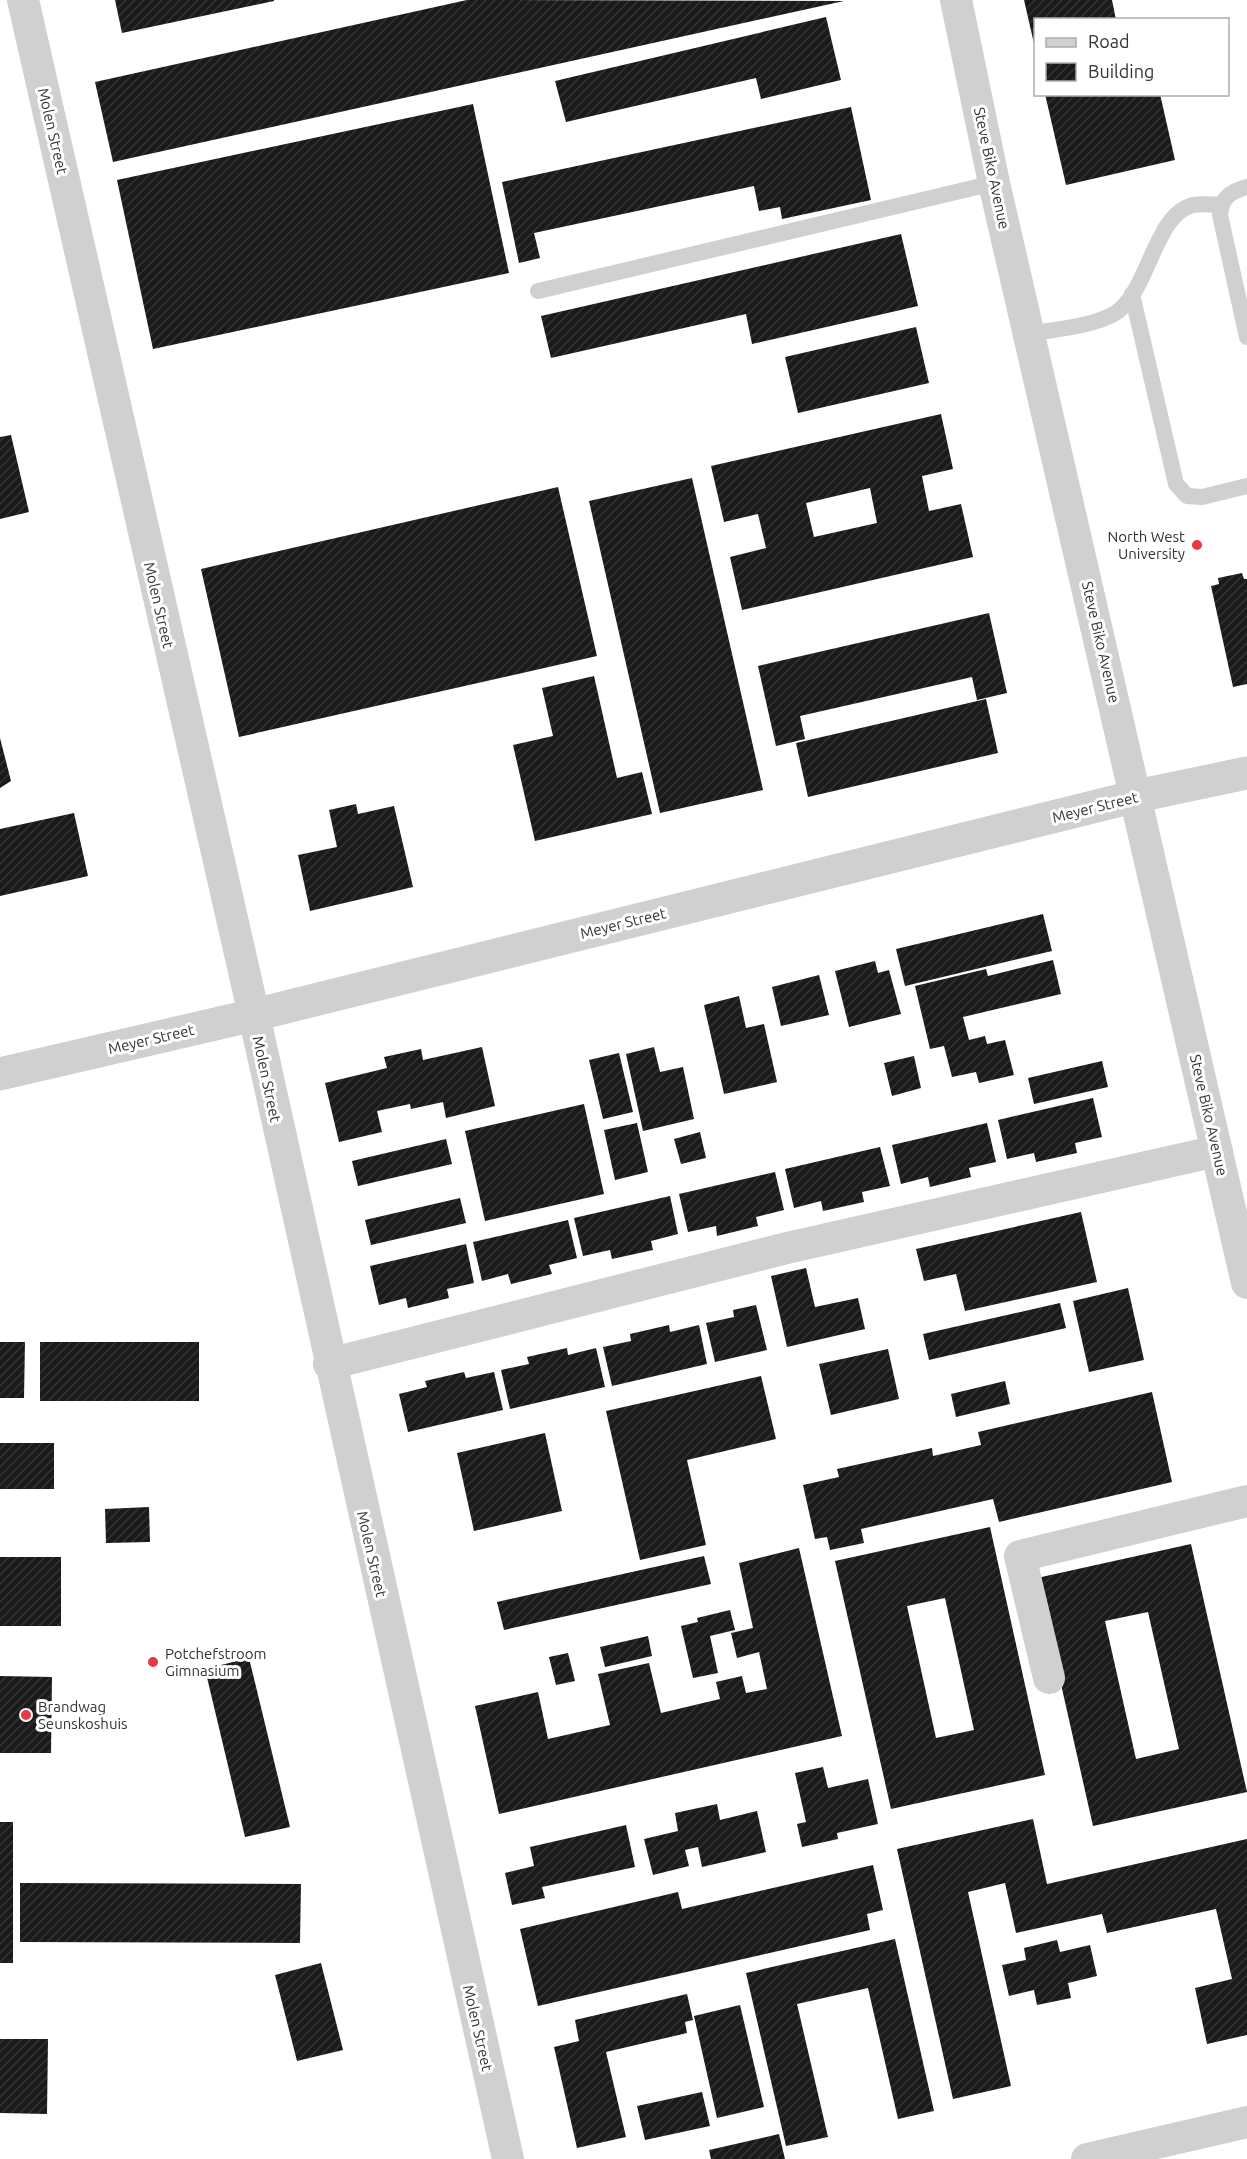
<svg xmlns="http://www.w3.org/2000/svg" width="1247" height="2159" font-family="Ubuntu,sans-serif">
<defs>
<pattern id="building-hatch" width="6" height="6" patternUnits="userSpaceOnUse" patternTransform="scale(1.5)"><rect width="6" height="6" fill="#1a1a1a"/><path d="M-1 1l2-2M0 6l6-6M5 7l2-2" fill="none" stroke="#333"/></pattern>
</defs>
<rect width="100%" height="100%" fill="#fff"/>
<path fill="url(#building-hatch)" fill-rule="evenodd" d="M115 0H274V1L122 33Z
M467 0 844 1 113 162 95 82Z
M1024 0H1112L1116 20H1036L1035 48Z
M826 17 841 80 761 99 756 78 566 122 555 81Z
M1045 94H1160L1175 160 1066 185Z
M473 104 509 273 153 349 117 180Z
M851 107 871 200 782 219 780 207 759 211 754 186 534 233 540 258 519 263 502 182Z
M901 234 918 306 752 344 746 314 551 358 541 316Z
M916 327 929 383 798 413 785 357Z
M941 414 953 469 922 476 929 511 961 504 973 557 742 610 730 557 766 548 758 514 724 522 711 466ZM870 488 877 523 814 537 806 503Z
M11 435 29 512 0 519V437Z
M692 478 763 790 660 813 589 501Z
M558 487 597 656 239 737 201 569Z
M1242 573 1244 579H1247V684L1233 687 1211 586 1219 584 1218 578Z
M989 613 1007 693 977 700 972 677 800 716 805 739 776 746 758 666Z
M594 676 617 778 642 772 652 814 535 841 513 745 553 736 542 688Z
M986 699 998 753 808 797 796 743Z
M0 738 11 781 0 788Z
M356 804 358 814 394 806 413 887 310 911 298 855 337 847 329 810Z
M74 813 88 876 0 896V829Z
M1043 914 1052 951 905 986 896 949Z
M1053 960 1061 994 963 1017 969 1040 985 1036 987 1044 1005 1040 1014 1075 979 1083 976 1072 952 1077 944 1046 930 1049 915 986 986 969 988 976Z
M875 961 878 973 889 970 901 1014 849 1027 835 971Z
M819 975 829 1015 781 1026 772 987Z
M739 996 746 1028 764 1024 777 1082 724 1094 704 1005Z
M482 1047 495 1106 446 1118 443 1102 411 1109 410 1104 377 1111 382 1132 339 1142 325 1083 387 1068 384 1057 421 1049 423 1060Z
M654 1047 660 1072 683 1067 694 1119 643 1131 626 1054Z
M619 1053 633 1112 603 1119 589 1060Z
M914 1056 921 1088 892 1096 884 1063Z
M1102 1061 1108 1087 1034 1104 1028 1078Z
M1093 1098 1102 1137 1075 1143 1077 1153 1036 1162 1034 1153 1007 1159 998 1120Z
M584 1104 604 1194 485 1221 465 1131Z
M637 1123 648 1172 615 1180 604 1130Z
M987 1123 996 1162 969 1168 971 1177 930 1187 928 1177 901 1184 892 1145Z
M700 1132 706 1158 681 1164 674 1139Z
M446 1139 452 1164 358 1186 352 1161Z
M880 1147 890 1186 862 1192 864 1202 823 1211 821 1201 794 1208 785 1169Z
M775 1172 784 1210 756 1217 758 1226 717 1236 716 1226 688 1232 679 1194Z
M670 1196 678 1234 651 1241 653 1250 612 1259 610 1250 583 1256 574 1218Z
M460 1198 466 1223 371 1245 365 1220Z
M1081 1212 1097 1282 965 1311 956 1274 924 1281 916 1249Z
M568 1220 577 1258 549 1265 552 1274 511 1284 508 1274 482 1281 473 1242Z
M466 1244 474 1283 447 1289 449 1298 408 1308 406 1298 379 1305 370 1266Z
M806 1268 815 1307 858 1298 865 1329 787 1347 771 1276Z
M1128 1288 1144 1360 1089 1372 1073 1301Z
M1060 1303 1066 1328 929 1360 923 1334Z
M756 1305 767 1350 715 1362 706 1323 734 1317 733 1310Z
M669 1325 670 1332 699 1325 707 1364 612 1386 603 1347 631 1341 630 1334Z
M0 1342H25L24 1398H0Z
M40 1342H199V1401H40Z
M567 1348 568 1355 596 1348 605 1387 510 1409 501 1370 529 1364 527 1357Z
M888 1349 899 1399 831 1415 819 1364Z
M464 1372 466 1378 494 1372 503 1410 408 1432 399 1394 427 1387 425 1381Z
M761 1376 776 1439 687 1460 706 1545 640 1560 606 1411Z
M1005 1381 1010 1404 956 1417 951 1394Z
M1152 1392 1172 1482 999 1522 993 1499 861 1529 864 1543 830 1550 827 1537 815 1539 803 1485 839 1477 837 1469 932 1448 933 1456 981 1445 978 1432Z
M545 1433 562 1511 474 1531 457 1453Z
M0 1443H54V1489H0Z
M149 1507 150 1542 106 1543 105 1509Z
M990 1527 1045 1775 891 1809 835 1561ZM945 1598 974 1730 936 1738 907 1606Z
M1191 1544 1247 1792 1093 1826 1037 1578ZM1148 1612 1179 1749 1136 1759 1105 1621Z
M799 1548 842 1736 499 1814 475 1706 538 1692 548 1739 610 1725 598 1674 649 1663 661 1713 720 1699 716 1682 742 1676 746 1693 767 1689 759 1652 737 1658 731 1633 753 1628 739 1563Z
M704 1556 711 1584 504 1630 497 1602Z
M0 1557H61V1626H0Z
M730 1610 735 1630 710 1636 718 1673 693 1678 681 1626 698 1622 697 1618Z
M648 1636 652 1656 605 1667 600 1647Z
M568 1653 575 1681 556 1685 549 1657Z
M249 1658 290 1827 245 1837 205 1669Z
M0 1676 52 1677 51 1753H0Z
M823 1767 828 1788 868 1779 878 1824 837 1833 838 1839 802 1847 797 1824 806 1822 795 1773Z
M717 1804 720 1820 757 1811 766 1852 702 1867 698 1847 685 1850 689 1866 653 1875 644 1839 678 1831 675 1813Z
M1033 1819 1047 1884 1247 1839V2035L1207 2044 1195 1988 1232 1979 1216 1909 1107 1933 1102 1914 1016 1933 1005 1883 968 1892 1011 2086 953 2099 897 1849Z
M0 1822H13V1963H0Z
M626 1825 635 1867 542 1887 545 1898 512 1905 505 1873 534 1866 530 1847Z
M873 1865 883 1910 867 1914 870 1930 538 2006 520 1929 678 1892 682 1909Z
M20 1883 301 1884 300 1943 20 1942Z
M895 1939 934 2111 898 2119 868 1988 797 2004 828 2137 786 2146 746 1973Z
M1057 1940 1060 1952 1090 1945 1097 1976 1068 1983 1071 1998 1037 2005 1034 1990 1009 1996 1002 1965 1026 1960 1024 1948Z
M321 1963 343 2050 297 2061 275 1975Z
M687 1994 693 2020 685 2022 687 2033 606 2052 626 2137 577 2148 554 2047 579 2041 575 2020Z
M740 2005 764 2107 717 2118 694 2016Z
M0 2039H48L47 2114 0 2113Z
M702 2092 710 2126 645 2140 637 2106Z
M779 2134 785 2159H711L709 2150Z"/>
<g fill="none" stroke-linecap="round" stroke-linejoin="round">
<path stroke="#d0d0d0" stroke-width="16" d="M1247 187C1231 191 1221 198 1220 215L1247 337
M538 291 994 183
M1132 294 1176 484 1187 496 1202 497 1247 486
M1029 334C1056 329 1090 327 1114 314 1149 293 1154 214 1193 205 1201 203 1212 205 1220 205"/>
<path stroke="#d0d0d0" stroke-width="32" d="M23 0 254 1015 508 2159
M956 0 994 183 1247 1283
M329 1364 787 1248 1217 1151
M1049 1678 1020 1556 1247 1501
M1087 2159 1247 2122"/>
<path stroke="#d0d0d0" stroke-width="33" d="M0 1074 254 1015 1137 796 1247 773"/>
</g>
<g fill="#e63946" stroke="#fff" stroke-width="2">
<circle cx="1197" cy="545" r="6"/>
<circle cx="153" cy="1662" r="6"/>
<circle cx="26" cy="1715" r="6"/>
</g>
<g text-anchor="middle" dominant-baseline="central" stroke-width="6" stroke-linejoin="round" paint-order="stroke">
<g font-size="15" fill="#333" stroke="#fff">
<text transform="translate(53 131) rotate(77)">Molen Street</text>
<text transform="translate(992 168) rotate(78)">Steve Biko Avenue</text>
<text transform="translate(159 605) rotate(77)">Molen Street</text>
<text transform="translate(1101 642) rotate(77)">Steve Biko Avenue</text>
<text transform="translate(1095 807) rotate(-14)">Meyer Street</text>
<text transform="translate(623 923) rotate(-14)">Meyer Street</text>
<text transform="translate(151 1039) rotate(-13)">Meyer Street</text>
<text transform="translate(267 1079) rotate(78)">Molen Street</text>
<text transform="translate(1209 1115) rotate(77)">Steve Biko Avenue</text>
<text transform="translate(372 1554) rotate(77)">Molen Street</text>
<text transform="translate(478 2028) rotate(77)">Molen Street</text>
</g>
<g font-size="15" fill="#333" stroke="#fff" text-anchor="start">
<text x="1185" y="536" text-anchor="end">North West<tspan x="1185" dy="17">University</tspan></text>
<text x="165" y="1653">Potchefstroom<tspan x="165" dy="17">Gimnasium</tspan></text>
<text x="38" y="1706">Brandwag<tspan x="38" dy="17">Seunskoshuis</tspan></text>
</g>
</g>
<rect x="1034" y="18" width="195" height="78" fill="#ffffff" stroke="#adadad" stroke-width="1.5"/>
<rect x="1046" y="38" width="30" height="9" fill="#d0d0d0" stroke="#adadad" stroke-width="1.5"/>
<text x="1088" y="48" font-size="18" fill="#333333">Road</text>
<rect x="1046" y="63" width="30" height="18" fill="url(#building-hatch)" stroke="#adadad" stroke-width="1.5"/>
<text x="1088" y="78" font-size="18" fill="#333333">Building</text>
</svg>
